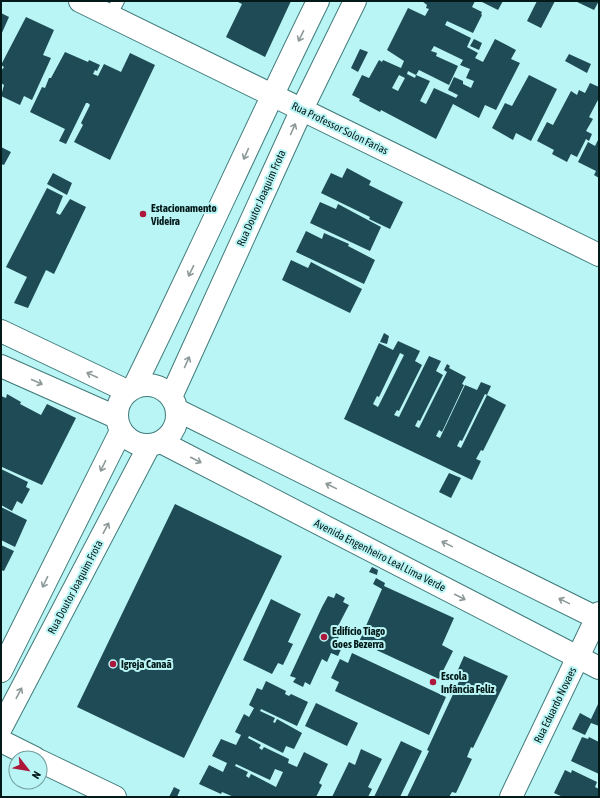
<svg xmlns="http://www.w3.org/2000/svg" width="600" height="798" font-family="'Asap Condensed',sans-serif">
<rect width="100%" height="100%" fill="#baf5f5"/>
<path fill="#1e4b56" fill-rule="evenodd" d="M236 1H291L265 57 226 37 242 4Z
M422 1H475L472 7 482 12 481 14 482 15 473 33 447 21 445 25 471 38 467 47 478 53 475 58 483 62 495 39 516 50 511 59 520 63 496 110 485 105 479 118 453 104 436 139 381 110 380 112 359 101 360 99 352 95 362 75 369 78 379 60 382 62 383 60 401 68 404 61 387 50 408 8 425 16 429 9 426 8 427 5ZM434 46 463 60 460 65 470 69 466 78 474 81 471 88 463 84V81L454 77 448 90 458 95 456 98 434 88 426 104 420 101 430 81 416 75 415 78 407 74 408 71 416 75 419 70 449 85 458 66 436 56 437 53 431 51ZM399 75 405 78 398 91 392 88Z
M480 1H503L498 10Z
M537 1H555L541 28 527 21Z
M575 1H599L594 10Z
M1 13 9 17 1 35Z
M26 17 54 30 43 55 51 58 32 100 24 96 20 105 1 96 4 85 1 83V71L4 67 1 65Z
M474 39 482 43 479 50 470 46Z
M360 49 368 52 358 72 351 68Z
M65 52 88 62 89 60 100 65 97 71 95 70 93 74 98 76 104 64 121 72 130 53 155 65 110 160 74 142 83 125 81 123 90 105 88 103H86L66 144 59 141 65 129 30 112 42 87 45 88 49 78H51Z
M569 54 591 64 587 73 565 61Z
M529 75 557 89 531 141 516 133 513 140 492 128 505 103 512 106Z
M590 83 599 87V98L589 117 593 119 586 131 592 134 589 141 586 139 577 157 571 154 567 162 552 154 554 150 537 141 547 122 553 125 571 91 577 95 579 90 585 93Z
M599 138V178L594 175 596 171 578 162 588 142 595 146Z
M1 147 11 152 4 165 1 164Z
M347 168 371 181 369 185 403 202 390 229 369 219 370 217 321 193 331 173 342 178Z
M53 173 72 183 67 195 47 184Z
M47 188 63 196 56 213 60 215 70 199 86 207 54 274 46 270 28 308 14 303 27 277 6 267Z
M320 202 336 209 338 204 381 227 370 251 310 223Z
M306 231 322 239 324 233 349 244 348 246 375 260 364 284 296 252Z
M291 260 308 268 311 262 362 289 350 313 282 280Z
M384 333 389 336 387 344 380 342Z
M398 341 420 351 415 361 422 365 399 411 397 410 394 415 399 417 429 356 441 361 436 371 443 375 420 421 418 420 415 426 419 428 447 372 444 370 447 364 450 366 449 368 466 377 462 384 464 385 442 432 439 430 436 436 440 438 465 385 477 390 481 382 491 386 487 395 485 394 462 441 460 440 457 446 461 448 487 395 506 405 483 451 481 450 476 459 481 461 472 480 344 419 379 343 393 350ZM400 353 404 355 378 407 373 404 377 396 379 397Z
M7 394 21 402 20 404 41 415 47 404 76 418 42 485 2 467 1 396 6 398Z
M1 469 28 482 26 487 30 489 22 504 17 501 12 511 1 505Z
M449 473 461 478 451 498 439 492Z
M175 504 282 556 184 758 77 707Z
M1 507 27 520 15 547 1 540Z
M1 545 14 551 4 571 1 570Z
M372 567 378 570 377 575 369 572Z
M376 578 385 583 384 586 454 618 442 645 453 651 439 679 359 642 382 589 373 584Z
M336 593 345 598 343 602 349 605 336 630 341 633 336 642 343 645 338 656 331 653 327 662 322 659 310 685 305 682 303 687 293 682 296 678 290 676 322 607 328 596 334 598Z
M271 599 301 614 288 642 293 644 283 665 278 663 272 674 243 660Z
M352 653 446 697 429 735 335 691 339 682 331 678 340 659 348 663Z
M464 656 508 676 473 748 471 747 467 757 472 759 456 793 452 792 449 797H407L429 751 427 750 462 675 457 672Z
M266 681 286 691 285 694 289 696 291 694 308 702 297 726 261 709 260 711 275 718 273 722 275 723 277 719 302 733 294 749 286 746 283 753 249 736 248 738 261 745 259 748 262 750 264 747 289 759 288 763 297 767 304 752 328 764 319 783 322 785 316 797H234L222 792 221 794 199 784 209 765 223 772 227 763 212 756 221 739 236 745 241 735 235 732 244 714 249 717 254 708 249 705 257 688 262 690ZM236 764 270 780 275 769 283 772 276 787 251 774 249 778 246 776 248 772 235 766Z
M599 702V726L591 723 585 735 572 729 580 713 591 719Z
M316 703 358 723 347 746 305 726Z
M582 737 588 739 589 737 599 742V774L571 761Z
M401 741 422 751 400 797H374Z
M361 749 382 759 368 787 372 789 368 797H332L349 762 355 765Z
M565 770 571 773 572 770 597 782 595 787 599 789V797H563L554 793Z
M174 787 180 790 177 797H169Z"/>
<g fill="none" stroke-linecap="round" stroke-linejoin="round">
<g stroke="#427a7a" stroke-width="14">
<path id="lane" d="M110 16 118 1"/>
</g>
<g stroke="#427a7a" stroke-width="24">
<path id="street" d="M80 1 599 255
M1 741 35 758
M40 761 115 797
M511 797 599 613"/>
</g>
<g stroke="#427a7a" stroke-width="24">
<path id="secondary" d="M1 331 127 391
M1 366 116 417
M117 415a30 30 0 1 1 60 0a30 30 0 1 1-60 0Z
M134 387C197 259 255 129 318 1
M171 397 302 109 355 1
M177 410 599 619
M161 442 599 668
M1 671 121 431
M1 728 149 446"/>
</g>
<use href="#lane" stroke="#fff" stroke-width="12"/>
<use href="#street" stroke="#fff" stroke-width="22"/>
<use href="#secondary" stroke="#fff" stroke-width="22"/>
</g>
<defs><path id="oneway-shaft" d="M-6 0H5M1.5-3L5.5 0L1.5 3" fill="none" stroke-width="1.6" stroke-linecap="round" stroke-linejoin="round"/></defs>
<g stroke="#8d9898">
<use href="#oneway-shaft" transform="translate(301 36) rotate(116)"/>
<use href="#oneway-shaft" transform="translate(293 129) rotate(-66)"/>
<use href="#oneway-shaft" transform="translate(246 154) rotate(114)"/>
<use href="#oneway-shaft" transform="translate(191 271) rotate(116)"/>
<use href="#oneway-shaft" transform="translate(187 362) rotate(-66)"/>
<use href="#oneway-shaft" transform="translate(92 375) rotate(-155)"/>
<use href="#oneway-shaft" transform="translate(37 382) rotate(24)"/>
<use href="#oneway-shaft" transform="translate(196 460) rotate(27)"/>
<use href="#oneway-shaft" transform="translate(103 466) rotate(116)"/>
<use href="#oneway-shaft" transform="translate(331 486) rotate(-154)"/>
<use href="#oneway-shaft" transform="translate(106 528) rotate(-62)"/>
<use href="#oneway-shaft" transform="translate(447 544) rotate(-154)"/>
<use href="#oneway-shaft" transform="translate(45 582) rotate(116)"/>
<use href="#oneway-shaft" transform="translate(460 597) rotate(27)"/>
<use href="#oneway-shaft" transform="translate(564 601) rotate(-154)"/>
<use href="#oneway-shaft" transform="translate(19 693) rotate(-62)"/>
</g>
<g fill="#ac173b" stroke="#baf5f5" stroke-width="1.5">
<circle cx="143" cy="214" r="4"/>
<circle cx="324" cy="637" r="4"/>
<circle cx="113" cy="664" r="4"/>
<circle cx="433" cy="682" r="4"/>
</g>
<g text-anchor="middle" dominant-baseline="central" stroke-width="4" stroke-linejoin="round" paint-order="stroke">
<g font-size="11" fill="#021919" stroke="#baf5f5">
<text transform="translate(340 128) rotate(26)">Rua Professor Solon Farias</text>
<text transform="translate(261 198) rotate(-66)">Rua Doutor Joaquim Frota</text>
<text transform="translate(380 555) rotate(27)">Avenida Engenheiro Leal Lima Verde</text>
<text transform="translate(75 587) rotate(-62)">Rua Doutor Joaquim Frota</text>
<text transform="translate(555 705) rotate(-64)">Rua Eduardo Novaes</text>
</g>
<g font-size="11" font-weight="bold" fill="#021919" stroke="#baf5f5" text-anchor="start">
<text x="151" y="208">Estacionamento<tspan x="151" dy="13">Videira</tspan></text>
<text x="332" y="631">Edifício Tiago<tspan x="332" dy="13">Goes Bezerra</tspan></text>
<text x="121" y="664">Igreja Canaã</text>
<text x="441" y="676">Escola<tspan x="441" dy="13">Infância Feliz</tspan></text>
</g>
</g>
<rect width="600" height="798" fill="none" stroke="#021919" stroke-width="4"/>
<g transform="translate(28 770) rotate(121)"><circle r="19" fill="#baf5f5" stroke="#709d9d"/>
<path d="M0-3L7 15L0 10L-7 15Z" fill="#ac173b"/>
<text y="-6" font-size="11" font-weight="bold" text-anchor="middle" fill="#021919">N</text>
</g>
</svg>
